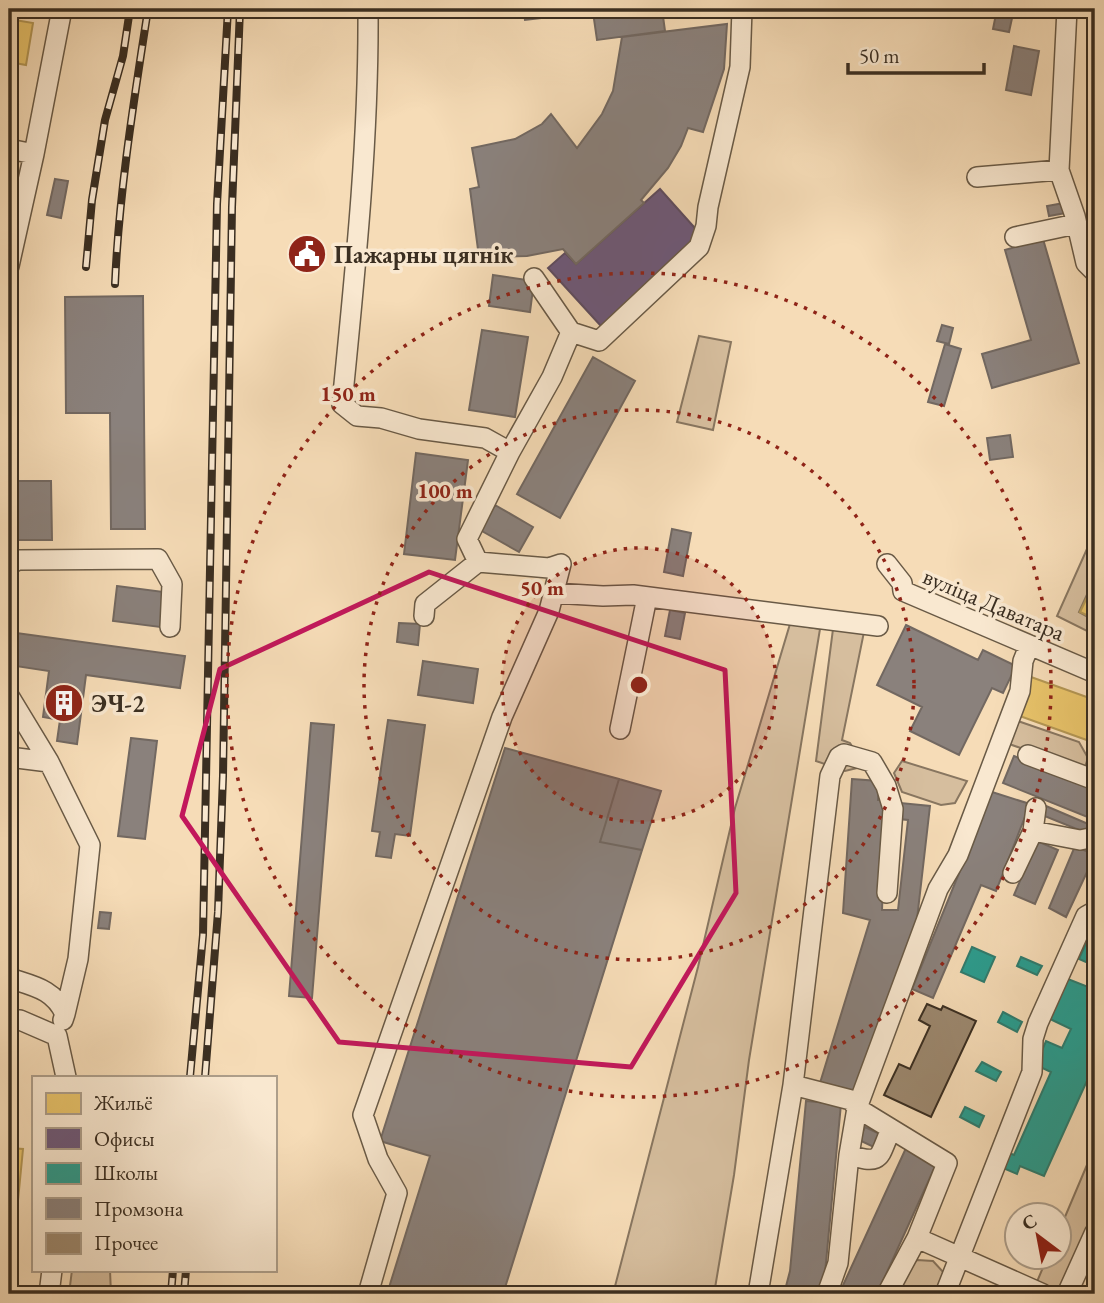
<svg xmlns="http://www.w3.org/2000/svg" width="1104" height="1303" font-family="'EB Garamond',serif">
<rect width="100%" height="100%" fill="#f6dcb7"/>
<filter id="stains"><feTurbulence type="fractalNoise" baseFrequency=".00286" numOctaves="4"/><feColorMatrix values="0 0 0 0 .2 0 0 0 0 .09 0 0 0 0 .02 0 0 0 .5 -.17"/></filter>
<radialGradient id="worn" r=".72"><stop offset=".6" stop-color="#630" stop-opacity="0"/><stop offset="1" stop-color="#630" stop-opacity=".3"/></radialGradient>
<path fill="#d6be9e" stroke="#887660" stroke-width="2" d="M699 336 731 342 713 430 677 422Z
M1095 531V577L1079 612 1095 621V635L1057 616Z
M790 624 820 629 749 1060 734 1175 714 1294H613L698 967 735 808Z
M833 629 864 632 842 740 850 743 865 766 845 771 816 761Z
M1015 720 1079 742 1088 758 1084 770 1012 745 1005 740Z
M902 761 967 781 955 803 941 805 902 792 894 773Z
M1095 1146V1220L1063 1294H1059L1036 1284 1047 1258H1058L1059 1231Z
M917 1260 933 1261 944 1273 935 1294H894L905 1269Z
M72 1270H110L111 1294H69Z"/>
<path fill="#e9c46a" stroke="#b49754" stroke-width="2" d="M9 19 33 23 26 65 9 62Z
M9 103 18 105 14 128 9 127Z
M1095 581V619L1080 612Z
M1031 677 1095 700V743L1017 715Z
M9 1148 23 1149 15 1231 9 1230Z"/>
<path fill="#6d597a" stroke="#5e4c5f" stroke-width="2" d="M660 189 702 236 601 326 548 268 565 253 576 264Z"/>
<path fill="#2a9d8f" stroke="#2f7c6e" stroke-width="2" d="M1094 925H1095V966L1079 959Z
M972 947 995 957 984 982 961 972Z
M1021 957 1042 966 1037 975 1017 966Z
M1095 971V1076L1090 1074 1044 1176 1020 1166 1017 1174 996 1165 1002 1150 1014 1155 1051 1072 1036 1065 1046 1041 1062 1048 1071 1029 1050 1019 1068 979 1088 987Z
M1003 1012 1022 1022 1017 1032 998 1022Z
M982 1062 1001 1072 996 1081 976 1071Z
M965 1107 984 1116 979 1127 960 1117Z"/>
<path fill="#8a817c" stroke="#726861" stroke-width="2" d="M523 9H662L665 31 597 40 593 12 525 20Z
M997 9H1014L1009 32 993 29Z
M727 24 724 69 703 132 688 128 681 146 668 168 641 200 644 203 576 264 563 249 527 256 479 257 470 189 479 187 472 148 515 139 542 124 551 114 577 148 602 114 613 91 622 37Z
M1014 46 1039 51 1031 95 1006 90Z
M55 179 68 181 61 218 47 215Z
M1064 203 1066 213 1049 216 1047 206Z
M1043 239 1079 363 992 388 982 354 1031 340 1005 250Z
M493 275 534 281 530 312 489 306Z
M143 296 145 529H111L110 413H66L65 297Z
M942 325 953 328 949 344 937 341Z
M482 330 528 337 515 417 469 410Z
M945 344 961 349 944 406 928 402Z
M593 357 635 381 560 518 517 494Z
M1010 435 1013 457 990 460 987 438Z
M416 453 468 460 455 560 404 554Z
M17 481H51L52 540H18Z
M495 505 533 527 519 552 480 530Z
M672 529 691 533 683 576 664 572Z
M117 586 164 592 160 627 113 621Z
M670 610 685 613 680 639 665 636Z
M399 623 420 624 418 645 397 642Z
M906 625 978 660 983 650 1016 666 1003 693 992 688 959 755 910 731 922 707 877 685Z
M9 632 185 656 180 688 86 675 77 744 57 741 60 720 43 717 49 671 9 665Z
M423 661 478 669 473 703 418 695Z
M388 720 425 725 410 836 395 834 391 858 376 856 380 832 372 831Z
M311 723 334 725 312 998 289 996Z
M131 738 157 741 145 839 118 836Z
M505 748 619 779 600 842 642 850 503 1294H387L430 1156 380 1141Z
M1014 756 1095 789V820L1003 783Z
M619 779 661 791 642 850 600 842Z
M852 779 879 781 878 800H886L882 910H898L908 820 899 819 901 803 930 806 917 919 857 1092 820 1083 870 920 843 913Z
M992 792 1030 804 996 891 981 885 933 998 912 989Z
M1046 806 1093 826 1089 834 1042 815Z
M1037 841 1058 850 1035 904 1014 895Z
M1075 846 1095 855 1066 917 1049 908Z
M100 912 111 913 109 929 98 928Z
M806 1101 841 1104 825 1273 819 1294H784L790 1271Z
M865 1127 884 1136 878 1149 859 1140Z
M906 1148 938 1160 877 1294H839Z"/>
<path fill="#9c886f" stroke="#3a2e21" stroke-width="2" d="M927 1004 941 1010 943 1006 976 1021 931 1117 884 1095 899 1064 910 1069 930 1026 919 1020Z"/>
<g fill="none" stroke-linecap="round" stroke-linejoin="round">
<g stroke="#695a46" stroke-width="22">
<path id="minor" d="M368 9C369 141 355 273 342 404L357 416 381 418 419 429 485 438 510 452 467 539 478 562 549 568 561 564 549 611 502 717 363 1115 378 1159 397 1193 368 1294
M9 149 34 154
M1059 170 1067 9
M977 177 1059 170 1075 216 1086 263 1095 272
M1015 237 1076 224
M9 266 34 154 62 9
M571 332 599 341 699 247 706 226 708 207 740 67 742 9
M510 452 552 377 571 332 534 278
M887 564 902 583 903 591 1095 673
M9 565 18 560 158 559 172 584 170 627
M553 593 603 596 633 595 878 626
M424 616 425 604 478 562
M9 696 49 762
M620 729 647 597
M1028 755 1095 780
M9 757 49 762 90 845 78 959 65 1014
M1033 831 1036 808
M1013 873 1033 831 1080 840 1095 837
M887 893 893 809 886 786 872 762 844 754 839 757 830 776 793 1085 851 1100 857 1108 947 1163 917 1238 1043 1294
M9 978C33 986 54 989 65 1014L63 1020
M9 1020H20L57 1036 66 1077
M849 1155C883 1165 878 1158 891 1129
M49 1294 52 1270
M758 1294 793 1085
M827 1294 838 1263 849 1155 857 1108 938 889 958 855 1020 691 1023 661 1029 646
M887 1294 917 1238
M945 1294 1032 1072 1033 1039 1038 1023 1086 916 1095 911
M1067 1294 1095 1232"/>
</g>
<use href="#minor" stroke="#f9e8d0" stroke-width="19"/>
<g stroke="#3a2e21" stroke-width="8">
<path id="rail" d="M86 267 92 200 105 120 123 56 130 9
M115 284C119 192 134 100 148 9
M190 1077 203 935 217 204 228 9
M205 1077 218 912 223 776 232 207 240 9
M171 1294 173 1270
M184 1294 186 1270"/>
</g>
<use href="#rail" stroke="#f9e8d0" stroke-width="5" stroke-dasharray="16" stroke-linecap="butt"/>
</g>
<path fill="none" stroke="#c2185b" stroke-width="5" stroke-linejoin="round" d="M429 572 725 670 736 893 631 1067 339 1042 182 816 220 669Z"/>
<circle cx="639" cy="685" r="137" fill="#8f2418" fill-opacity=".12"/>
<g fill="none" stroke="#8f2418" stroke-width="3.5" stroke-dasharray="3.5 7">
<circle cx="639" cy="685" r="137"/>
<circle cx="639" cy="685" r="275"/>
<circle cx="639" cy="685" r="412"/>
</g>
<defs>
<g id="civic-disc" transform="scale(2.0125)"><circle r="9.5" fill="#8f2418" stroke="#f9e8d0"/><path d="M-.6-6.5H3V-4.5H.6V-3L4-1V1h2V6H-6V1h2V-1L-.6-3ZM-1.2 2.5V6h2.4V2.5Z" fill="#fff"/></g>
<g id="building-disc" transform="scale(2.0125)"><circle r="9.5" fill="#8f2418" stroke="#f9e8d0"/><path d="M-4-6H4V6H1V3H-1V6H-4ZM-2.5-4.3h1.7v1.8h-1.7ZM.8-4.3h1.7v1.8H.8ZM-2.5-1h1.7V.8h-1.7ZM.8-1h1.7V.8H.8Z" fill="#fff"/></g>
</defs>
<g fill-rule="evenodd">
<use href="#civic-disc" x="307" y="254"/>
<use href="#building-disc" x="64" y="703"/>
</g>
<g text-anchor="middle" dominant-baseline="central" stroke-width="7" stroke-linejoin="round" paint-order="stroke">
<g font-size="24" font-weight="bold" fill="#3a2e21" stroke="#f9e8d0" text-anchor="start">
<text x="334" y="254">Пажарны цягнік</text>
<text x="91" y="703">ЭЧ-2</text>
</g>
<g font-size="24" fill="#3a2e21" stroke="#f9e8d0">
<text transform="translate(994 604) rotate(23)">вуліца Даватара</text>
</g>
</g>
<circle cx="639" cy="685" r="10" fill="#8f2418" stroke="#f9e8d0" stroke-width="3.5"/>
<g font-size="21" text-anchor="middle" font-weight="bold" fill="#8f2418" stroke="#f9e8d0" stroke-width="7" stroke-linejoin="round" paint-order="stroke">
<text x="348" y="401">150 m</text>
<text x="445" y="498">100 m</text>
<text x="542" y="595">50 m</text>
</g>
<rect width="1104" height="1303" fill="none" stroke="#f6dcb7" stroke-width="35"/>
<rect x="10" y="10" width="1083" height="1282" fill="none" stroke="#3a2e21" stroke-width="3.5"/>
<rect x="18" y="18" width="1069" height="1268" fill="none" stroke="#3a2e21" stroke-width="2"/>
<rect x="32" y="1076" width="245" height="196" fill="#f9e8d0" stroke="#ad9e8a" stroke-width="2"/>
<rect x="46" y="1093" width="35" height="21" fill="#e9c46a" stroke="#ad9e8a" stroke-width="2"/>
<text x="94" y="1110" font-size="21" fill="#3a2e21">Жильё</text>
<rect x="46" y="1128" width="35" height="21" fill="#6d597a" stroke="#ad9e8a" stroke-width="2"/>
<text x="94" y="1146" font-size="21" fill="#3a2e21">Офисы</text>
<rect x="46" y="1163" width="35" height="21" fill="#2a9d8f" stroke="#ad9e8a" stroke-width="2"/>
<text x="94" y="1180" font-size="21" fill="#3a2e21">Школы</text>
<rect x="46" y="1198" width="35" height="21" fill="#8a817c" stroke="#ad9e8a" stroke-width="2"/>
<text x="94" y="1216" font-size="21" fill="#3a2e21">Промзона</text>
<rect x="46" y="1233" width="35" height="21" fill="#9c886f" stroke="#ad9e8a" stroke-width="2"/>
<text x="94" y="1250" font-size="21" fill="#3a2e21">Прочее</text>
<g transform="translate(1038 1236) rotate(328)"><circle r="33" fill="#f9e8d0" stroke="#ad9e8a" stroke-width="2"/>
<path d="M0-5L12 26L0 18L-12 26Z" fill="#8f2418"/>
<text y="-10" font-size="19" font-weight="bold" text-anchor="middle" fill="#3a2e21">С</text>
</g>
<path d="M848 63v10h136v-10" fill="none" stroke="#3a2e21" stroke-width="3.5"/>
<text x="859" y="63" font-size="21" fill="#3a2e21" stroke="#f9e8d0" stroke-width="5" paint-order="stroke">50 m</text>
<rect width="100%" height="100%" filter="url(#stains)"/>
<rect width="100%" height="100%" fill="url(#worn)"/>
</svg>
